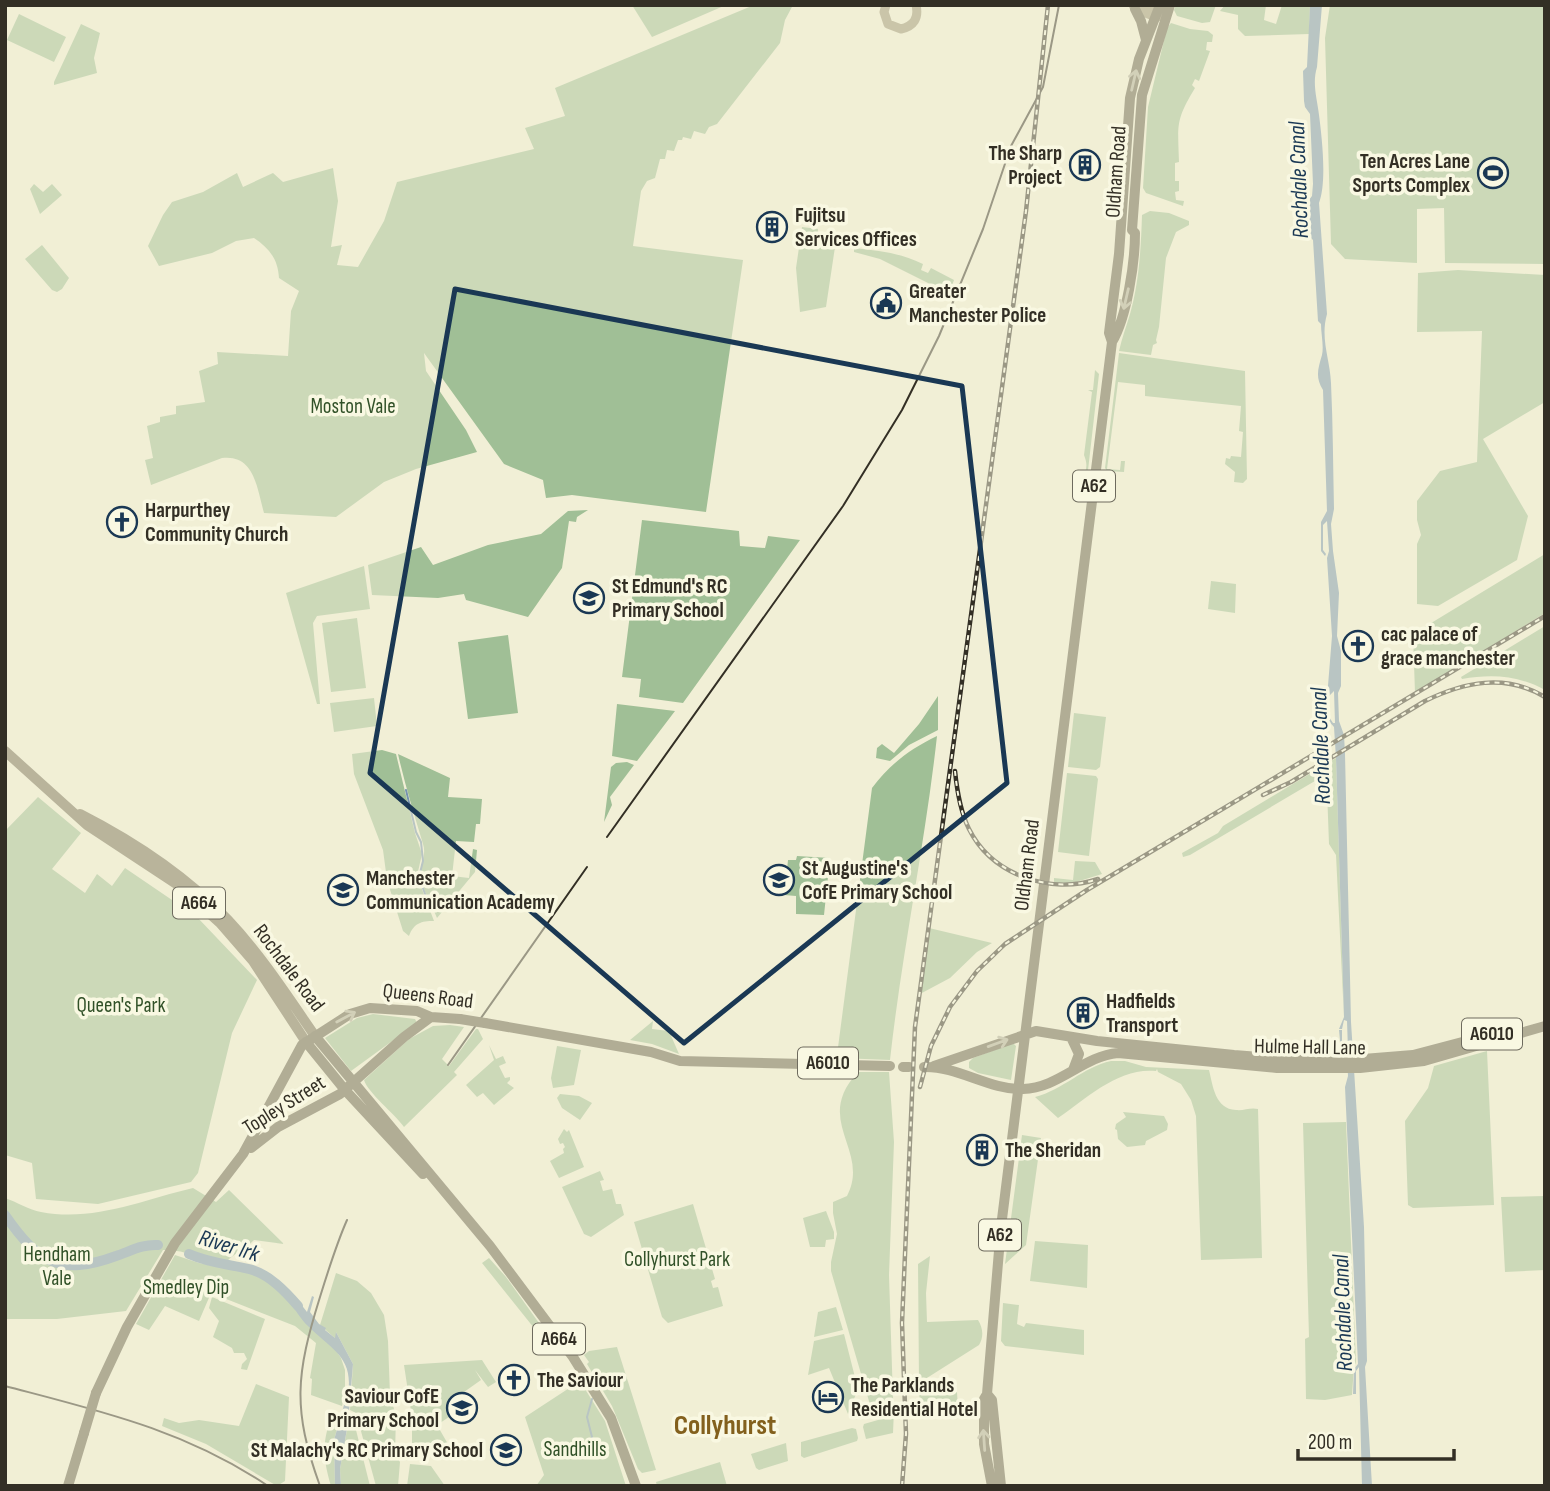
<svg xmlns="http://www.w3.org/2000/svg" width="1550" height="1491" font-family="'Sofia Sans Condensed',sans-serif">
<rect width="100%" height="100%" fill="#f1efd6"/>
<path fill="#a0bf96" d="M632 5H726L652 37Z
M754 5H793L785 20 780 43 717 124 709 127 705 134 694 131 691 139 683 137 682 140H678L674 151 667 150 665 159H660L655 178 647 181 641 191 633 246 743 260 706 512 572 495 546 498 543 480 504 464 424 353 426 371 466 430 477 452 416 469 384 482 336 517 264 513C257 489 255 454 222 458L151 485 145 460 153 458 147 426 160 422V417L176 414V406L205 402 199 371 218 364 217 352 288 356 291 311 299 291 279 278C278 259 269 248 254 238L236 241 212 253 159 266 148 246 163 215 172 202 203 192 237 173 243 187 273 173 283 182 333 168 338 201 331 247 342 245 337 265 358 267 384 221 397 182 534 149 525 128 565 116 555 88Z
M1176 5H1216L1210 22 1202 23 1177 16 1174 10Z
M1225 5H1266L1264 20 1276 24 1282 5H1310L1309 34 1245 36 1238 29V15L1220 11Z
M1330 5H1545V264L1445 263 1444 208 1417 209V263L1345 259 1331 244 1325 38Z
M19 14 66 37 54 62 7 40Z
M1171 23 1190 29 1208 31 1213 35 1212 42H1207L1206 50 1210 51 1199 81 1195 79 1192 85 1195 88C1175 121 1178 125 1179 162L1175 163V181H1179V191L1175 192 1176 200 1184 201 1183 206 1146 193 1143 188 1148 107 1167 28Z
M81 24 100 33 94 58 97 73 54 85V82Z
M34 184 43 192 52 184 62 195 40 214 30 189Z
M1150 211 1169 213 1189 221V225L1176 232 1166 258 1159 327 1156 340 1157 343 1153 345 1151 355 1119 351C1122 338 1126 327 1130 314 1139 283 1141 248 1142 215Z
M802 227 818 229 817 244 835 247 826 307 800 312 796 268Z
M42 245 69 278 62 289 57 292 52 290 25 259Z
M854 248C879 251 898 252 923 264L921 270 928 273 931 268 954 280 950 291 938 288 880 259 854 252Z
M1458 270 1545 275V402L1483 439 1528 516 1517 560 1438 606 1417 604V544L1421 535 1417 520V501L1440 471 1477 462 1482 331 1417 332 1418 273Z
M1119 353 1245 371 1247 479 1243 483 1234 482 1235 472 1225 464 1226 458 1230 459 1231 456 1241 457 1243 432 1239 431 1241 406 1145 396V385L1118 382 1107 469 1120 470 1121 461H1125L1124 472 1107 471 1105 468Z
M1095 370 1099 374 1087 479 1081 478C1087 471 1088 465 1084 455L1092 392 1088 390H1093Z
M588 510 577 517 576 522 569 521 562 568 528 617 466 600 464 594 438 598 372 595 368 565 421 547 433 565 488 545 541 534 568 511Z
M642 520 739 531 740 546 765 548 768 536 800 540 683 703 639 697 641 679 622 677Z
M1545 554V613L1415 693 1413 634Z
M364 566 370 609 317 616 313 623 320 704H317L286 593Z
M1211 581 1236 584 1235 613 1208 609Z
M357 618 366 688 331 692 322 623Z
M1545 626V690C1518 675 1491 674 1462 679L1461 677Z
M508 635 518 713 468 719 458 642Z
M938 696V730L909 745 890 761 876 758 877 748 882 744 894 753 919 724Z
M374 698 377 726 334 732 330 703Z
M617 704 675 711 637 761 612 756Z
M1074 713 1106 717 1100 767 1096 770 1068 767Z
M937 736C925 845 902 951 890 1060L839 1058 837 1055 872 788C890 764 910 749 937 736Z
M382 750 396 754 415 833 422 854 417 876 434 921C421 921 414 923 409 936L403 931 387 880 383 850 354 774 352 754Z
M398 754 450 778 448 797 482 799 480 824H476L474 842 456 841 452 876 469 878 473 849 477 850 475 872 437 918C432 905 422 890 421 876 419 865 427 856 423 844 414 814 405 785 398 754Z
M1336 758 1344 1017 1336 855 1329 844 1327 790 1325 780 1320 778 1190 855 1183 857 1182 853 1218 833 1223 826Z
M627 762 634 765 610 797 612 805 604 822 611 767 616 763Z
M1067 773 1096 776 1098 779 1089 856 1058 852Z
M38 797 81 833 52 869 85 893 97 874 112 886 125 868 197 917 257 980 232 1033 198 1173 191 1182 98 1204 36 1199 32 1163 5 1155V831Z
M797 856 830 858 824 915 796 914V896L784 895 785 871 787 870 788 860H796Z
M1075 861 1095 862 1102 874 1073 883H1054V878L1073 880Z
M929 928 992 943 977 952 950 978 920 994Z
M373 1014 415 1019 417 1023 351 1071 325 1038 357 1018Z
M653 1021 652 1029 669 1031 679 1054 652 1044 630 1040Z
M450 1025 464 1027 442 1059 449 1066 476 1029H478L483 1039 454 1072 457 1075 404 1127C394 1113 368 1093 364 1080L409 1039 433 1026Z
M1013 1043 1016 1046 1011 1080 978 1073 969 1068V1062L973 1058Z
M489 1045 496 1059 503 1056 506 1063 499 1066 505 1078 510 1077V1080L507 1083 514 1088 494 1105 483 1093 477 1097 466 1085 494 1060Z
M557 1046 581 1050 574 1085 553 1088 551 1078Z
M1487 1051 1494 1205 1413 1208 1408 1205 1405 1121 1428 1088 1434 1066Z
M1111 1061H1125L1146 1067 1209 1070C1213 1086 1215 1109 1236 1110 1244 1111 1250 1107 1258 1109L1262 1258 1201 1260 1196 1116 1191 1100 1181 1084 1158 1072 1157 1069 1156 1071C1119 1067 1087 1098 1058 1118L1035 1097C1063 1090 1083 1067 1111 1061Z
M858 1072H889L894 1142 889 1275 893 1399 871 1408 831 1271V1262L837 1234 833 1213V1202L847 1196C871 1150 812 1121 858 1072Z
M560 1094 579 1096 592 1103 580 1120 562 1108 557 1098Z
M1123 1112 1164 1116 1168 1124 1167 1130 1146 1141 1145 1145 1127 1147 1118 1139 1117 1130 1115 1129 1116 1124 1126 1117Z
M1346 1122 1356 1363 1354 1366 1352 1395 1325 1400 1306 1399 1305 1339 1309 1337 1303 1123Z
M564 1129 567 1132 569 1130 584 1167 559 1178 550 1161 564 1153 563 1149 565 1147 563 1143 560 1144 558 1139Z
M1022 1135 1041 1138 1026 1245 1005 1264Z
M600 1171 604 1180 600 1181 603 1191 612 1189 616 1204H621L624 1215 591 1237 584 1234 562 1187Z
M193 1188 216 1202 229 1190 284 1244 254 1240C245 1249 235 1253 226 1262 202 1260 189 1250 163 1250L126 1311 57 1319H5V1198C17 1202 29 1210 41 1212 94 1222 142 1200 193 1188Z
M1545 1196V1270L1505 1272 1501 1197Z
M693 1204 715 1279 711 1281 713 1288 718 1287 723 1306 668 1323 662 1317 634 1222Z
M826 1211 834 1232V1239L826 1240 825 1247H810L803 1218Z
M1035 1241 1088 1245 1087 1288 1030 1281Z
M175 1255 199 1263 251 1273 281 1289 305 1321 333 1346 341 1358 345 1370V1393L342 1406 311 1395 312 1379 310 1378 316 1343 295 1326 211 1293 199 1321 165 1306 149 1330 136 1324Z
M930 1256 926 1293 927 1322 978 1320C983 1328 984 1337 979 1345L919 1383 918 1264Z
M489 1258 506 1277 549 1337 538 1333 482 1263Z
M336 1273 357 1281 371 1293 384 1315 388 1341 390 1395 396 1416 395 1454 400 1462 398 1486H376L356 1413 350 1410 353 1364 336 1332V1339L320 1325Z
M212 1297 265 1319 247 1370 241 1369 242 1364 247 1359 244 1353H234L232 1348 213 1337 219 1321 209 1308Z
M1003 1303 1019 1305 1017 1324 1024 1327 1026 1323 1084 1330V1355L1005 1346 1001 1341Z
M836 1307 843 1330 814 1337 818 1312Z
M844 1334 858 1389 848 1414 829 1368 808 1375 814 1341Z
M617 1347 656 1470 642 1473 638 1469 612 1406 587 1364 589 1362 584 1355 589 1351Z
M482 1360 496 1382 488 1387 475 1370 481 1380 457 1397 455 1401 461 1409 437 1425 452 1451 435 1455 416 1456 412 1448V1418L404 1365Z
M580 1381 605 1421 626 1486H536L544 1475 525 1417Z
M256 1384 289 1397 285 1481 277 1486 206 1444 162 1426 164 1418 179 1423 199 1420 239 1426Z
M934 1384 940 1393 957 1392 958 1410 922 1415 919 1393Z
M894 1410 893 1433 866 1439 863 1427 864 1424 878 1420Z
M333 1412 341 1415 334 1440 335 1486H331C322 1455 322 1442 333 1412Z
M349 1418 354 1422 370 1486H341L340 1469Z
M852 1428 856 1429 858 1438 857 1441 804 1458 801 1456V1442Z
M786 1443 788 1461 759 1470 756 1468 751 1454Z
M720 1462 727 1486H657L656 1482Z
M410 1464 431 1466 445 1486H407Z"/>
<path fill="#7593ae" d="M1310 5H1322L1317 67C1312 84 1317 98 1319 115 1322 138 1327 182 1319 203L1327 314C1320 339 1330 359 1331 383 1333 425 1333 467 1334 509L1331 524 1333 551 1339 593 1337 636 1341 651V686L1338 693 1339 721 1344 735 1345 754 1351 1022 1364 1227 1367 1361 1365 1367 1372 1486H1362L1359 1367 1356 1371V1394H1353L1354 1369 1358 1364 1345 1087 1348 1076 1347 1054 1341 1051 1339 1030H1342V1047L1345 1050H1348L1347 1021 1344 1020 1342 1029H1339L1344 1017 1336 758 1334 727 1327 719 1326 700H1328L1329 717 1333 723H1335L1334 691 1327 698 1332 636 1327 558 1329 551 1327 521 1323 525V550L1326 554 1325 556 1321 551V522L1327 511 1323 390C1315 377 1318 369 1322 355 1324 346 1321 334 1321 324L1318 321 1313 240C1304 231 1307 214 1307 202L1312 196 1313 184 1310 114 1305 107 1304 101 1303 71 1307 67Z
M293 1294 307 1312 312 1296 314 1297 310 1312 319 1324 326 1328 325 1330 335 1338 336 1332 353 1364 348 1423 340 1469 341 1486H335L334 1440 344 1405 342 1400 347 1398C356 1358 332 1350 308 1326 300 1319 295 1308 288 1300Z"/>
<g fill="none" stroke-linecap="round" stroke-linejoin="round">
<path stroke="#7593ae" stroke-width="2" d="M406 790 416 832 421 842 423 861 419 877 430 908
M592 1399 587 1417 595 1449"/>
<path stroke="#7593ae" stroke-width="10" d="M5 1215C38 1262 59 1277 116 1256 131 1251 142 1244 158 1245
M189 1254C209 1263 228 1264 249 1269 269 1274 285 1291 298 1306"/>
<path stroke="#9c9374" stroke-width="9" d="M886 5 884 12 888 24 901 29C914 26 919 18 916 5
M1133 5 1135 9 1156 17 1161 16
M1145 5 1162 13"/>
<path stroke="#756d55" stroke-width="10" d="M5 751 87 825 178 885 220 923 253 961 306 1042
M80 814C133 841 187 877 228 920 261 955 288 997 315 1036"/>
<path stroke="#645d48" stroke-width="10" d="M1135 9 1141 21 1146 40
M1112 342C1127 317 1135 262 1135 233L1132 230 1142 95 1170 5
M485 1023 651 1052 680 1061 890 1066
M315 1036 490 1246 573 1357 611 1418 636 1486
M1071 1037 1079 1054 1073 1070
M306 1042 345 1090 423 1174
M934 1066 1036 1031 1097 1041 1234 1055 1326 1062 1413 1055 1504 1031
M903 1067H909
M924 1067C958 1066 989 1090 1023 1089 1059 1088 1083 1056 1118 1053L1277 1068H1360L1424 1061 1545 1026
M251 1148 278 1127 340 1094 404 1037 431 1017
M96 1393 127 1327 175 1243 243 1154 302 1045 350 1014 370 1008 417 1011 431 1017 460 1019
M987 1394 992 1400 1001 1486
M68 1486 84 1433
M992 1486 984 1444V1399L987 1394 1001 1227 1112 342 1109 333 1119 254 1130 98 1139 59 1160 5"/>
<path stroke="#332f25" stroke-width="2" d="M607 837 843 506 902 410 939 336 983 229 1011 146 1043 87 1059 5
M448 1065 587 867
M5 1386C100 1411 185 1430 268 1486
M320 1486C292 1409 296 1374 320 1297 328 1271 336 1245 347 1220"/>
<g stroke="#332f25" stroke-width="4.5">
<path id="rail" d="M955 771C957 791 960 811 969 829 992 875 1050 895 1098 879
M1263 795 1291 782 1425 701C1464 682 1505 673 1545 697
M920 1087 931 1046 950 1007 977 971 1005 944 1087 890 1545 616
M902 1486 906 1434 902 1323 915 1027 1026 211 1048 5"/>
</g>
<use href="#rail" stroke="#f9f8e2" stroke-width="2" stroke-dasharray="5" stroke-linecap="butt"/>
<path stroke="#645d48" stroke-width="10" d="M460 1019 485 1023
M84 1433 96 1393"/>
</g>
<defs><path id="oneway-shaft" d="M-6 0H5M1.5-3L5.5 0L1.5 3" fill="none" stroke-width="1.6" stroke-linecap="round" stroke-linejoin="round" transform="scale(1.75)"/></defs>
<g stroke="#aeaa95">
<use href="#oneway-shaft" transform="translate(1134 80) rotate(-77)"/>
<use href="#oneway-shaft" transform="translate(1126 299) rotate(103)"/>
<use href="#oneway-shaft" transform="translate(346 1017) rotate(-28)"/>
<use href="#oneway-shaft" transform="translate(998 1043) rotate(-20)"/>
<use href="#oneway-shaft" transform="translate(984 1440) rotate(-94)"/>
</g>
<path d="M0 0H1550V1491H0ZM455 289 962 386 1007 783 684 1043 370 773Z" fill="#f1efd6" fill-opacity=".55" fill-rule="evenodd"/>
<path fill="none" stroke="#1a3854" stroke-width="5" stroke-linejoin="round" d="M455 289 962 386 1007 783 684 1043 370 773Z"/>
<defs>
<g id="building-ring" transform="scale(1.575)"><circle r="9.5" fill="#f9f8e2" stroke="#1a3854" stroke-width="1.5"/><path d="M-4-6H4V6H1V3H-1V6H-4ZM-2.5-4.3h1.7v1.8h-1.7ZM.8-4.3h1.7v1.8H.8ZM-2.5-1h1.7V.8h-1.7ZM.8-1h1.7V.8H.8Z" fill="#1a3854"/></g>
<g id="stadium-ring" transform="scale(1.575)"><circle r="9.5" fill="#f9f8e2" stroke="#1a3854" stroke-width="1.5"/><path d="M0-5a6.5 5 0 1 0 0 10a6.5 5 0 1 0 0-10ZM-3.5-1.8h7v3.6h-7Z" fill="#1a3854"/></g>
<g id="civic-ring" transform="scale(1.575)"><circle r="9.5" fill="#f9f8e2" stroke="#1a3854" stroke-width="1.5"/><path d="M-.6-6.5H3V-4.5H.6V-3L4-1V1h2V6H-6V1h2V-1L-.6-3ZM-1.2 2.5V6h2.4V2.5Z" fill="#1a3854"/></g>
<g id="church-ring" transform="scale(1.575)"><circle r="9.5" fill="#f9f8e2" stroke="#1a3854" stroke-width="1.5"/><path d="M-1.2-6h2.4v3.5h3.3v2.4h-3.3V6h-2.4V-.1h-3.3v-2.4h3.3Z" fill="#1a3854"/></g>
<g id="school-ring" transform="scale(1.575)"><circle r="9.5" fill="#f9f8e2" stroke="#1a3854" stroke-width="1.5"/><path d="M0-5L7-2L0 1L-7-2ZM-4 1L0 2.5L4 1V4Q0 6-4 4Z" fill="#1a3854"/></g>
<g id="hotel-ring" transform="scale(1.575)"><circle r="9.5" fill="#f9f8e2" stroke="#1a3854" stroke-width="1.5"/><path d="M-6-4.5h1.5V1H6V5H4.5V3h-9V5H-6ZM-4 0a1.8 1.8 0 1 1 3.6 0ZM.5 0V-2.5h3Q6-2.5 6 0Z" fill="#1a3854"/></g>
</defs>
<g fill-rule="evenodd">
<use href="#building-ring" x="1085" y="165"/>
<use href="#stadium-ring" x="1493" y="173"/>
<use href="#building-ring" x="772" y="227"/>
<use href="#civic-ring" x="886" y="303"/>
<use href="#church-ring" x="122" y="522"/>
<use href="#school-ring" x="589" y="598"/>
<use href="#church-ring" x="1358" y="646"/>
<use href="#school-ring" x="779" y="880"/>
<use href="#school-ring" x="343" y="890"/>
<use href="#building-ring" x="1083" y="1013"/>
<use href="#building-ring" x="982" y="1150"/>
<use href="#church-ring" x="514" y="1380"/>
<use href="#hotel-ring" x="828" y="1397"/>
<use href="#school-ring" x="462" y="1408"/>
<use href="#school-ring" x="506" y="1450"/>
</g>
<g text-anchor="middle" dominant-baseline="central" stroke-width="7" stroke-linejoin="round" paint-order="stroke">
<g fill="#f9f8e2" stroke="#6e6b5e" stroke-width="2">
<rect x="1073" y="470.5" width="42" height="31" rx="5"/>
<rect x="173" y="887.5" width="52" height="31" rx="5"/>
<rect x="1462" y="1018.5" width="60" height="31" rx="5"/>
<rect x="798" y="1047.5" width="60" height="31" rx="5"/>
<rect x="979" y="1219.5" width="42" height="31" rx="5"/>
<rect x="533" y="1323.5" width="52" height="31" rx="5"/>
</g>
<g font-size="19" font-weight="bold" fill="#332f25">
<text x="1094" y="486">A62</text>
<text x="199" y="903">A664</text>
<text x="1492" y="1034">A6010</text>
<text x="828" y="1063">A6010</text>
<text x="1000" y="1235">A62</text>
<text x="559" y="1339">A664</text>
</g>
<g font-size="21" font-weight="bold" fill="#332f25" stroke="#f9f8e2" text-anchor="start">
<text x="1062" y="153" text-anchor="end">The Sharp<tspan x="1062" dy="24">Project</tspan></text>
<text x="1470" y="161" text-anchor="end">Ten Acres Lane<tspan x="1470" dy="24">Sports Complex</tspan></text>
<text x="795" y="215">Fujitsu<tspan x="795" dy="24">Services Offices</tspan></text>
<text x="909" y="291">Greater<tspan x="909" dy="24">Manchester Police</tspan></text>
<text x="145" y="510">Harpurthey<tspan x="145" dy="24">Community Church</tspan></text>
<text x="612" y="586">St Edmund's RC<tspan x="612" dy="24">Primary School</tspan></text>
<text x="1381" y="634">cac palace of<tspan x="1381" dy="24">grace manchester</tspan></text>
<text x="802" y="868">St Augustine's<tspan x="802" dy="24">CofE Primary School</tspan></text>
<text x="366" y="878">Manchester<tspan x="366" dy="24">Communication Academy</tspan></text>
<text x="1106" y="1001">Hadfields<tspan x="1106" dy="24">Transport</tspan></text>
<text x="1005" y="1150">The Sheridan</text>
<text x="537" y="1380">The Saviour</text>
<text x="851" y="1385">The Parklands<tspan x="851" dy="24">Residential Hotel</tspan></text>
<text x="439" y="1396" text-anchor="end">Saviour CofE<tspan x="439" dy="24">Primary School</tspan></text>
<text x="483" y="1450" text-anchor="end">St Malachy's RC Primary School</text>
</g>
<g font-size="21" fill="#332f25" stroke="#f9f8e2">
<text transform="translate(1116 172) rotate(-86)">Oldham Road</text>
<text transform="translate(1027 865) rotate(-83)">Oldham Road</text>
<text transform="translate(289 968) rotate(53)">Rochdale Road</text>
<text transform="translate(428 996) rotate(7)">Queens Road</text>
<text transform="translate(1310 1047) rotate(1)">Hulme Hall Lane</text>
<text transform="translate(284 1105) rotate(-32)">Topley Street</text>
</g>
<g font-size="21" fill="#315128" stroke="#f9f8e2">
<text x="353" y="406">Moston Vale</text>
<text x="121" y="1005">Queen's Park</text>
<text x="57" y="1254">Hendham<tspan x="57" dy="24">Vale</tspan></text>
<text x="677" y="1259">Collyhurst Park</text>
<text x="186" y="1287">Smedley Dip</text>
<text x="575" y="1449">Sandhills</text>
</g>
<g font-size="23" font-style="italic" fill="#1a3854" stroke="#f9f8e2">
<text transform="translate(1299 180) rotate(-92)">Rochdale Canal</text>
<text transform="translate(1321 746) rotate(-92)">Rochdale Canal</text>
<text transform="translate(229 1246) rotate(17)">River Irk</text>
<text transform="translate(1343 1313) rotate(-92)">Rochdale Canal</text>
</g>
<g font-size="28" font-weight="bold" fill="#83601d" stroke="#f9f8e2">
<text x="725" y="1425">Collyhurst</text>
</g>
</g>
<rect width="1550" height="1491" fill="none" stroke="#332f25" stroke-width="14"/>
<path d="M1298 1449v10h156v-10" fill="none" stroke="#332f25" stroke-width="3.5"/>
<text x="1308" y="1449" font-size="21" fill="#332f25" stroke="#f9f8e2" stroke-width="5" paint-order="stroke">200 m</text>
</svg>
